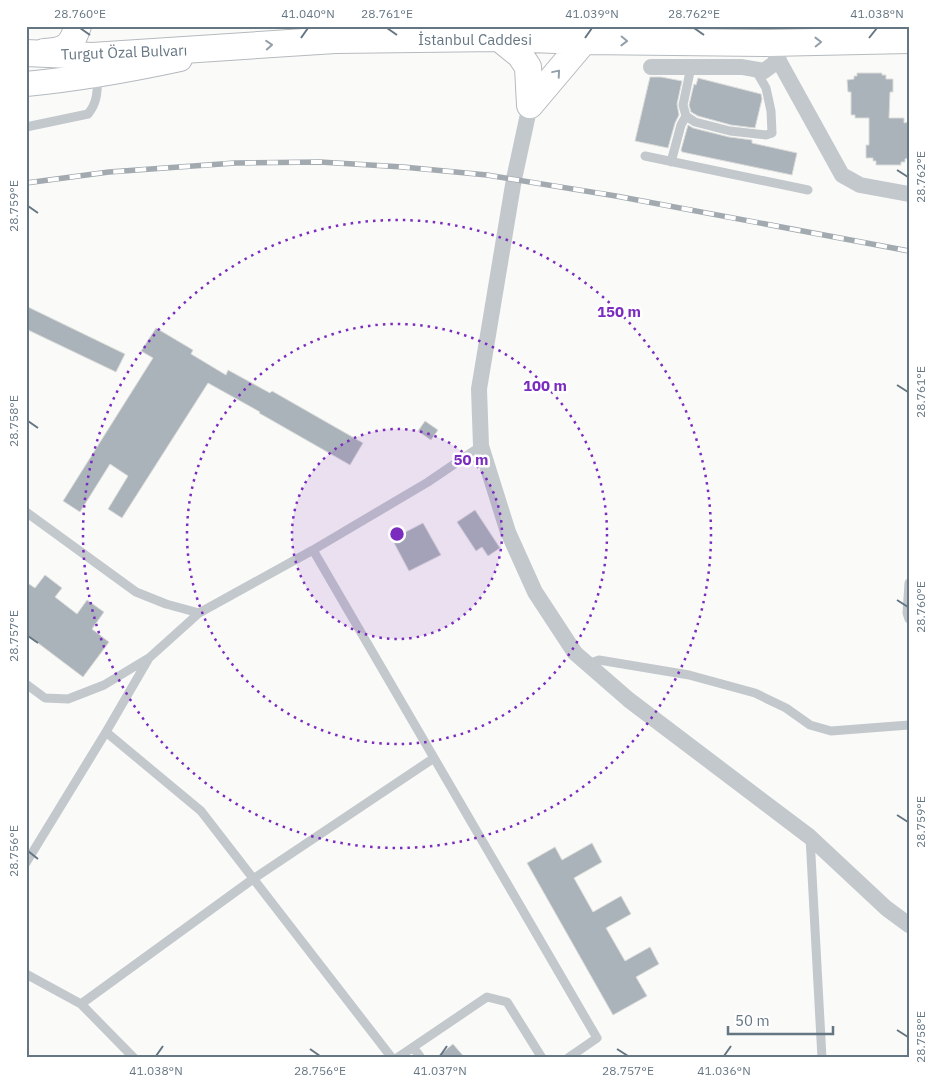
<svg xmlns="http://www.w3.org/2000/svg" width="935" height="1084" font-family="'IBM Plex Sans',sans-serif">
<rect width="100%" height="100%" fill="#fafaf8"/>
<path fill="#aab3b9" stroke="#dcdcda" d="M857 73H882V75H886V79H893V92H890L889 118H904V123L908 122 909 158 905 159V162H901V165H876V161H873V158H866V145H869V118H855V115H851V92H848L847 80 854 79V76H857Z
M650 77H661L682 81 677 104 679 115 675 123 668 148 635 141Z
M698 78 761 94 762 99 755 128 731 125 698 116 691 112 689 105 694 84 696 85Z
M688 125 693 128 729 137 752 140V143L797 153 792 175 682 152 681 150Z
M26 306 125 354 116 372 26 329Z
M156 328 193 350 191 354 226 375 228 370 270 393 272 391 363 443 350 465 259 413 260 412 208 383 122 518 108 509 128 476 110 464 80 512 63 501 153 358 141 351Z
M425 421 438 430 431 440 418 431Z
M475 510 500 548 488 556 482 547 476 551 457 522Z
M423 523 441 555 409 571 392 539Z
M45 575 62 588 55 597 77 614 87 600 104 612 92 629 109 642 83 677 26 634V582L35 588Z
M592 843 602 862 574 878 593 912 621 896 631 914 606 928 625 961 650 947 659 964 636 977 647 996 613 1015 527 863 555 847 562 860Z
M453 1044 465 1058H436Z"/>
<g fill="none" stroke-linecap="round" stroke-linejoin="round">
<g stroke="#b3babf" stroke-width="26">
<path id="secondary" d="M26 84C78 79 129 70 180 59"/>
</g>
<g stroke="#b5babe" stroke-width="28">
<path id="primary" d="M499 38 520 55 528 67 530 105
M44 52C67 51 71 46 78 26
M26 53 92 56 335 40 499 38 584 41 769 43 909 40
M530 105 584 41"/>
</g>
<path stroke="#c3c8cc" stroke-width="9" d="M691 67 683 105 686 116 695 122 730 131 766 135 772 133 771 111 766 88 755 69
M26 127 88 114C98 102 97 91 98 75
M645 156 808 190
M671 162 681 125 686 116
M26 512 136 592 166 604 199 613
M313 550 597 1038 568 1058
M909 583 907 613 909 619
M588 664 599 660 689 675 755 693 786 708 810 725 831 731 909 725
M26 684 45 698 68 699 104 685 147 659
M106 732 201 811 392 1058
M810 837 822 1058
M26 863 106 732 149 658 199 613 313 550 428 482 481 446
M26 974 81 1004 134 1058
M81 1004 253 879 434 758
M413 1047 421 1058
M397 1058 487 997 507 1002 542 1058"/>
<path stroke="#c3c8cc" stroke-width="16" d="M769 43 842 175 860 185 909 194
M651 67H742L764 71 779 60
M530 105 514 179 479 389 481 446 508 532 535 592 575 653 629 700 810 837 886 908 909 925"/>
<use href="#secondary" stroke="#fff" stroke-width="24"/>
<use href="#primary" stroke="#fff" stroke-width="26"/>
<g stroke="#a2aab0" stroke-width="5.5">
<path id="rail" d="M26 183 109 172 235 163 320 162 403 167 487 175 616 196 909 251"/>
</g>
<use href="#rail" stroke="#fff" stroke-width="4" stroke-dasharray="11" stroke-linecap="butt"/>
</g>
<defs><path id="oneway-chevron" d="M-2-3.5L2.5 0L-2 3.5" fill="none" stroke-width="1.6" stroke-linecap="round" stroke-linejoin="round" transform="scale(1.25)"/></defs>
<g stroke="#939fa8">
<use href="#oneway-chevron" transform="translate(624 41) rotate(1)"/>
<use href="#oneway-chevron" transform="translate(818 42) rotate(-1)"/>
<use href="#oneway-chevron" transform="translate(269 45) rotate(-4)"/>
<use href="#oneway-chevron" transform="translate(557 73) rotate(-50)"/>
</g>
<path fill="none" stroke="#657683" stroke-width="2" d="M80 28 90 35M387 28 397 35M694 28 704 35M301 38 308 28M585 38 592 28M869 38 877 28M897 170 908 177M28 206 38 213M897 385 908 392M28 421 38 428M897 600 908 607M28 636 38 643M897 815 908 822M28 851 38 859M897 1030 908 1037M310 1049 320 1056M617 1049 628 1056M156 1056 163 1046M440 1056 447 1046M724 1056 731 1046"/>
<circle cx="397" cy="534" r="105" fill="#7b2cbf" fill-opacity=".12"/>
<g fill="none" stroke="#7b2cbf" stroke-width="2.5" stroke-dasharray="2.5 5">
<circle cx="397" cy="534" r="105"/>
<circle cx="397" cy="534" r="210"/>
<circle cx="397" cy="534" r="314"/>
</g>
<g text-anchor="middle" dominant-baseline="central" stroke-width="5" stroke-linejoin="round" paint-order="stroke">
<g font-size="15" fill="#657683" stroke="#fff">
<text x="475" y="39">İstanbul Caddesi</text>
<text transform="translate(124 52) rotate(-2)">Turgut Özal Bulvarı</text>
</g>
</g>
<circle cx="397" cy="534" r="8" fill="#7b2cbf" stroke="#fff" stroke-width="2.5"/>
<g font-size="15" text-anchor="middle" font-weight="bold" fill="#7b2cbf" stroke="#fff" stroke-width="5" stroke-linejoin="round" paint-order="stroke">
<text x="619" y="317">150 m</text>
<text x="545" y="391">100 m</text>
<text x="471" y="465">50 m</text>
</g>
<rect width="935" height="1084" fill="none" stroke="#ffffff" stroke-width="55"/>
<path d="M728 1026v8h105v-8" fill="none" stroke="#657683" stroke-width="2.5"/>
<text x="735" y="1026" font-size="15" fill="#657683" stroke="#ffffff" stroke-width="4" paint-order="stroke">50 m</text>
<rect x="28" y="28" width="880" height="1028" fill="none" stroke="#657683" stroke-width="2"/>
<g font-size="12" text-anchor="middle" fill="#657683">
<text x="80" y="18">28.760°E</text>
<text x="308" y="18">41.040°N</text>
<text x="387" y="18">28.761°E</text>
<text x="592" y="18">41.039°N</text>
<text x="694" y="18">28.762°E</text>
<text x="877" y="18">41.038°N</text>
<text transform="translate(921 177) rotate(-90)" y="4">28.762°E</text>
<text transform="translate(14 206) rotate(-90)" y="4">28.759°E</text>
<text transform="translate(921 392) rotate(-90)" y="4">28.761°E</text>
<text transform="translate(14 421) rotate(-90)" y="4">28.758°E</text>
<text transform="translate(921 607) rotate(-90)" y="4">28.760°E</text>
<text transform="translate(14 636) rotate(-90)" y="4">28.757°E</text>
<text transform="translate(921 822) rotate(-90)" y="4">28.759°E</text>
<text transform="translate(14 851) rotate(-90)" y="4">28.756°E</text>
<text transform="translate(921 1037) rotate(-90)" y="4">28.758°E</text>
<text x="156" y="1075">41.038°N</text>
<text x="320" y="1075">28.756°E</text>
<text x="440" y="1075">41.037°N</text>
<text x="628" y="1075">28.757°E</text>
<text x="724" y="1075">41.036°N</text>
</g>
</svg>
